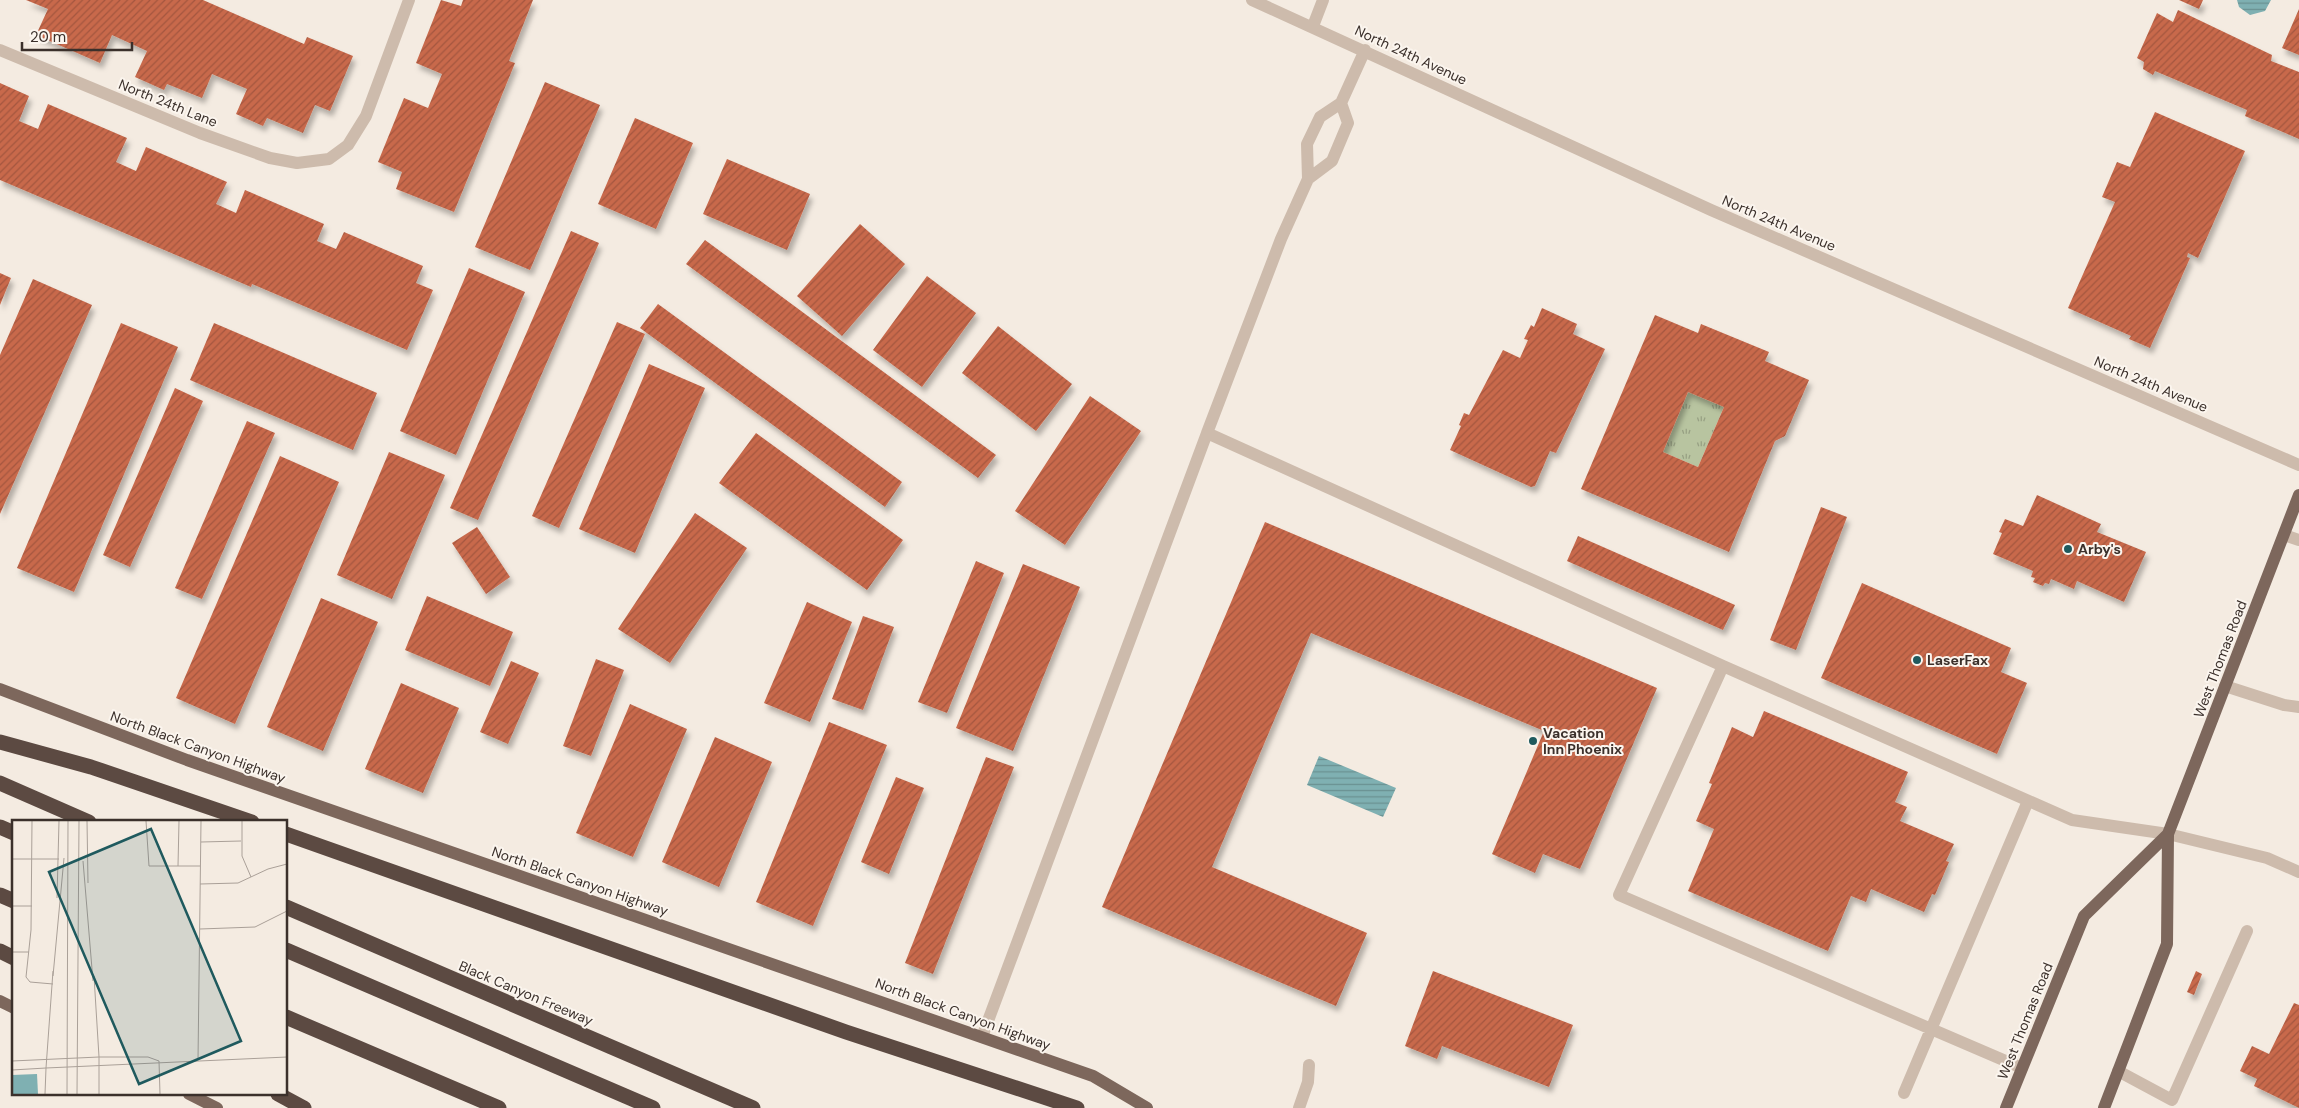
<svg xmlns="http://www.w3.org/2000/svg" width="2299" height="1108" font-family="'DM Sans',sans-serif">
<defs>
<pattern id="grass-tufts" width="24" height="20" patternUnits="userSpaceOnUse" patternTransform="scale(1.25)"><rect width="24" height="20" fill="#b8c4a0"/><path d="M3 7l-1-3M5 7V3M7 7l1-3M15 17l-1-3M17 17v-4M19 17l1-3" fill="none" stroke="#97a083"/></pattern>
<pattern id="water-rules" width="6" height="5" patternUnits="userSpaceOnUse" patternTransform="scale(1.25)"><rect width="6" height="5" fill="#7fb0b2"/><path d="M0 2.5h6" fill="none" stroke="#699091"/></pattern>
<pattern id="building-hatch" width="6" height="6" patternUnits="userSpaceOnUse" patternTransform="scale(1.25)"><rect width="6" height="6" fill="#c8694b"/><path d="M-1 1l2-2M0 6l6-6M5 7l2-2" fill="none" stroke="#a4573f"/></pattern>
<filter id="shadow"><feDropShadow dx="3" dy="5.5" stdDeviation="2.5" flood-color="#0004"/></filter>
</defs>
<rect width="100%" height="100%" fill="#f4ebe1"/>
<path fill="url(#grass-tufts)" d="M1688 392 1724 407 1698 467 1663 452Z"/>
<path fill="url(#water-rules)" d="M2237 0H2271L2265 11 2250 15 2239 7Z
M1319 756 1396 788 1383 817 1307 785Z"/>
<path fill="url(#building-hatch)" fill-rule="evenodd" filter="url(#shadow)" d="M26 0H203L304 44 307 37 353 56 330 111 315 105 303 133 267 118 263 126 236 114 247 89 212 74 202 98 167 84 164 90 135 77 147 51 112 35 100 63 36 35 48 9Z
M441 0 461 6 463 0H533L509 61 515 63 454 212 396 189 402 172 378 162 404 98 428 108 442 74 416 63Z
M2179 0H2203L2199 9Z
M2299 9V55L2282 48Z
M2178 10 2272 55 2271 61 2299 72V139L2245 116 2247 110 2155 71 2153 75 2143 69 2144 62 2137 58 2157 13 2173 22Z
M545 82 600 105 530 270 475 247Z
M0 83 29 96 19 121 38 129 48 104 127 138 116 162 136 171 146 147 227 182 216 204 236 213 245 190 324 224 317 241 336 249 344 232 423 266 416 283 433 290 407 350 252 284 251 287 0 180Z
M2155 112 2245 151 2198 258 2188 253 2187 257 2190 258 2150 348 2129 339 2131 336 2068 308 2115 202 2102 197 2117 162 2130 167Z
M635 118 693 143 656 229 598 204Z
M727 159 810 194 787 250 703 214Z
M860 224 905 264 842 336 797 296Z
M571 231 599 243 478 520 450 508Z
M705 240 996 455 978 478 686 264Z
M469 268 525 292 456 455 400 431Z
M0 273 11 278 0 305Z
M927 276 976 313 922 387 873 350Z
M33 279 92 305 0 514V355Z
M658 304 902 482 885 507 640 328Z
M1542 308 1577 324 1573 334 1605 349 1556 453 1550 451 1535 486 1531 487 1450 450 1461 426 1459 425 1464 413 1469 415 1503 350 1520 358 1528 340 1524 339 1531 325 1534 327Z
M1655 315 1698 333 1701 324 1769 352 1765 361 1809 380 1785 436 1775 441 1729 552 1581 489ZM1688 392 1724 407 1698 467 1663 452Z
M617 322 645 334 559 528 532 516Z
M121 323 178 347 74 592 17 568Z
M214 323 377 393 353 450 190 380Z
M998 326 1072 384 1036 431 962 373Z
M649 364 705 388 635 553 579 529Z
M175 388 203 401 130 567 103 555Z
M1090 396 1141 431 1065 545 1015 511Z
M247 421 275 433 202 599 175 588Z
M756 433 903 540 867 590 719 483Z
M389 452 445 475 392 599 337 575Z
M280 456 339 482 235 724 176 698Z
M2037 495 2101 524 2097 532 2146 552 2124 602 2077 581 2074 589 2051 579 2049 584 2045 583 2043 586 2033 582 2035 578 2031 577 2033 571 1993 554 2002 533 1999 532 2005 519 2023 526Z
M1821 507 1847 517 1796 650 1770 640Z
M695 513 747 548 670 663 618 629Z
M1265 522 1657 688 1580 869 1543 854 1535 873 1492 854 1544 731 1311 633 1212 867 1367 933 1336 1006 1102 907Z
M477 527 510 577 486 594 452 543Z
M1578 536 1735 605 1723 630 1567 561Z
M976 561 1004 573 947 713 918 702Z
M1023 564 1080 587 1013 751 956 728Z
M1862 583 2011 648 2001 672 2027 683 1997 754 1821 678Z
M427 596 513 632 490 686 405 650Z
M321 598 378 622 323 751 267 727Z
M807 602 852 622 810 722 764 703Z
M863 616 894 627 863 710 832 699Z
M596 659 624 670 591 756 563 746Z
M511 661 539 673 508 744 480 732Z
M401 683 459 708 423 793 365 769Z
M630 704 687 729 633 857 576 833Z
M1764 711 1908 772 1895 802 1907 807 1900 821 1954 844 1946 861 1949 862 1935 895 1932 894 1924 912 1871 889 1866 902 1851 896 1828 951 1688 891 1714 829 1696 821 1712 784 1709 783 1732 727 1753 737Z
M829 722 887 745 813 926 756 902Z
M715 737 772 762 719 887 662 862Z
M986 757 1014 767 933 974 905 963Z
M896 777 924 788 889 874 861 862Z
M1433 971 1573 1025 1549 1087 1442 1046 1437 1059 1405 1046Z
M2196 971 2202 974 2194 995 2187 992Z
M2294 1003 2299 1005V1108L2254 1086 2257 1079 2240 1071 2252 1046 2269 1054Z"/>
<g fill="none" stroke-linecap="round" stroke-linejoin="round">
<path stroke="#cdbbac" stroke-width="12" d="M1252 0 1711 210 2299 465
M1313 26 1323 0
M0 50 200 133 270 158 297 163 329 159 348 145 366 116 409 0
M1341 103 1365 50
M1207 433 1281 239 1308 179 1307 144 1320 117 1341 103 1348 123 1332 161 1308 179
M2284 535 2299 540
M1723 666 2072 820 2168 834 2267 858 2299 872
M2225 686 2284 705 2299 707
M982 1037 1207 433 1723 666 1619 895 2022 1068
M2118 1071 2172 1100 2247 931
M1904 1093 2028 801
M1299 1108 1308 1082 1309 1065"/>
<path stroke="#7d675c" stroke-width="12" d="M0 689 187 760 1093 1076 1147 1108
M0 1001 14 1008
M189 1094 217 1108
M2006 1108 2084 916 2168 834
M2104 1108 2167 944 2168 834 2299 495"/>
<path stroke="#5c4a42" stroke-width="15" d="M0 742 91 767 252 822
M0 783 89 822
M0 827 14 833
M286 834 846 1032 1077 1108
M0 895 14 901
M286 907 753 1108
M286 950 653 1108
M0 951 14 958
M286 1017 499 1108
M278 1094 304 1108"/>
</g>
<g fill="#1f5a5e" stroke="#fbf5ee" stroke-width="2">
<circle cx="2068" cy="549" r="5"/>
<circle cx="1917" cy="660" r="5"/>
<circle cx="1533" cy="741" r="5"/>
</g>
<g text-anchor="middle" dominant-baseline="central" stroke-width="4" stroke-linejoin="round" paint-order="stroke">
<g font-size="14" fill="#3b302b" stroke="#fbf5ee">
<text transform="translate(1411 55) rotate(25)">North 24th Avenue</text>
<text transform="translate(168 103) rotate(22)">North 24th Lane</text>
<text transform="translate(1779 223) rotate(23)">North 24th Avenue</text>
<text transform="translate(2151 384) rotate(23)">North 24th Avenue</text>
<text transform="translate(2220 659) rotate(-69)">West Thomas Road</text>
<text transform="translate(198 747) rotate(20)">North Black Canyon Highway</text>
<text transform="translate(580 881) rotate(19)">North Black Canyon Highway</text>
<text transform="translate(526 993) rotate(23)">Black Canyon Freeway</text>
<text transform="translate(963 1014) rotate(20)">North Black Canyon Highway</text>
<text transform="translate(2025 1021) rotate(-68)">West Thomas Road</text>
</g>
<g font-size="14" font-weight="bold" fill="#3b302b" stroke="#fbf5ee" text-anchor="start">
<text x="2078" y="549">Arby's</text>
<text x="1927" y="660">LaserFax</text>
<text x="1543" y="733">Vacation<tspan x="1543" dy="16">Inn Phoenix</tspan></text>
</g>
</g>
<g transform="translate(12 820)">
<rect width="275" height="275" fill="#f4ebe1"/>
<path d="M25 254 26 274H0V255Z" fill="#7fb0b2"/>
<path fill="none" stroke="#aaa098" stroke-width="1" d="M20 1 19 110 14 157 18 162 41 164M75 1 76 63M134 1 137 46H188M230 1V36L239 57M189 22 229 21M0 39H47M71 41 81 161M166 46 167 1M188 64 226 63 256 49 275 44M45 78 47 1M0 86H20M188 109 243 107 275 91M0 132H17M41 151 34 248 275 237M41 156 52 38M82 156 87 237H136L147 241M186 240 189 1M0 241 87 237V274M147 241 148 274M0 250 34 248 33 274M55 274 56 1M65 274 67 1"/>
<path fill="#1f5a5e" fill-opacity="0.15" stroke="#1f5a5e" stroke-width="2.5" d="M139 9 229 221 127 264 37 52Z"/>
<rect width="275" height="275" fill="none" stroke="#3b302b" stroke-width="2.5"/>
</g>
<path d="M22 42v8h110v-8" fill="none" stroke="#3b302b" stroke-width="2.5"/>
<text x="30" y="42" font-size="15" fill="#3b302b" stroke="#fbf5ee" stroke-width="4" paint-order="stroke">20 m</text>
</svg>
